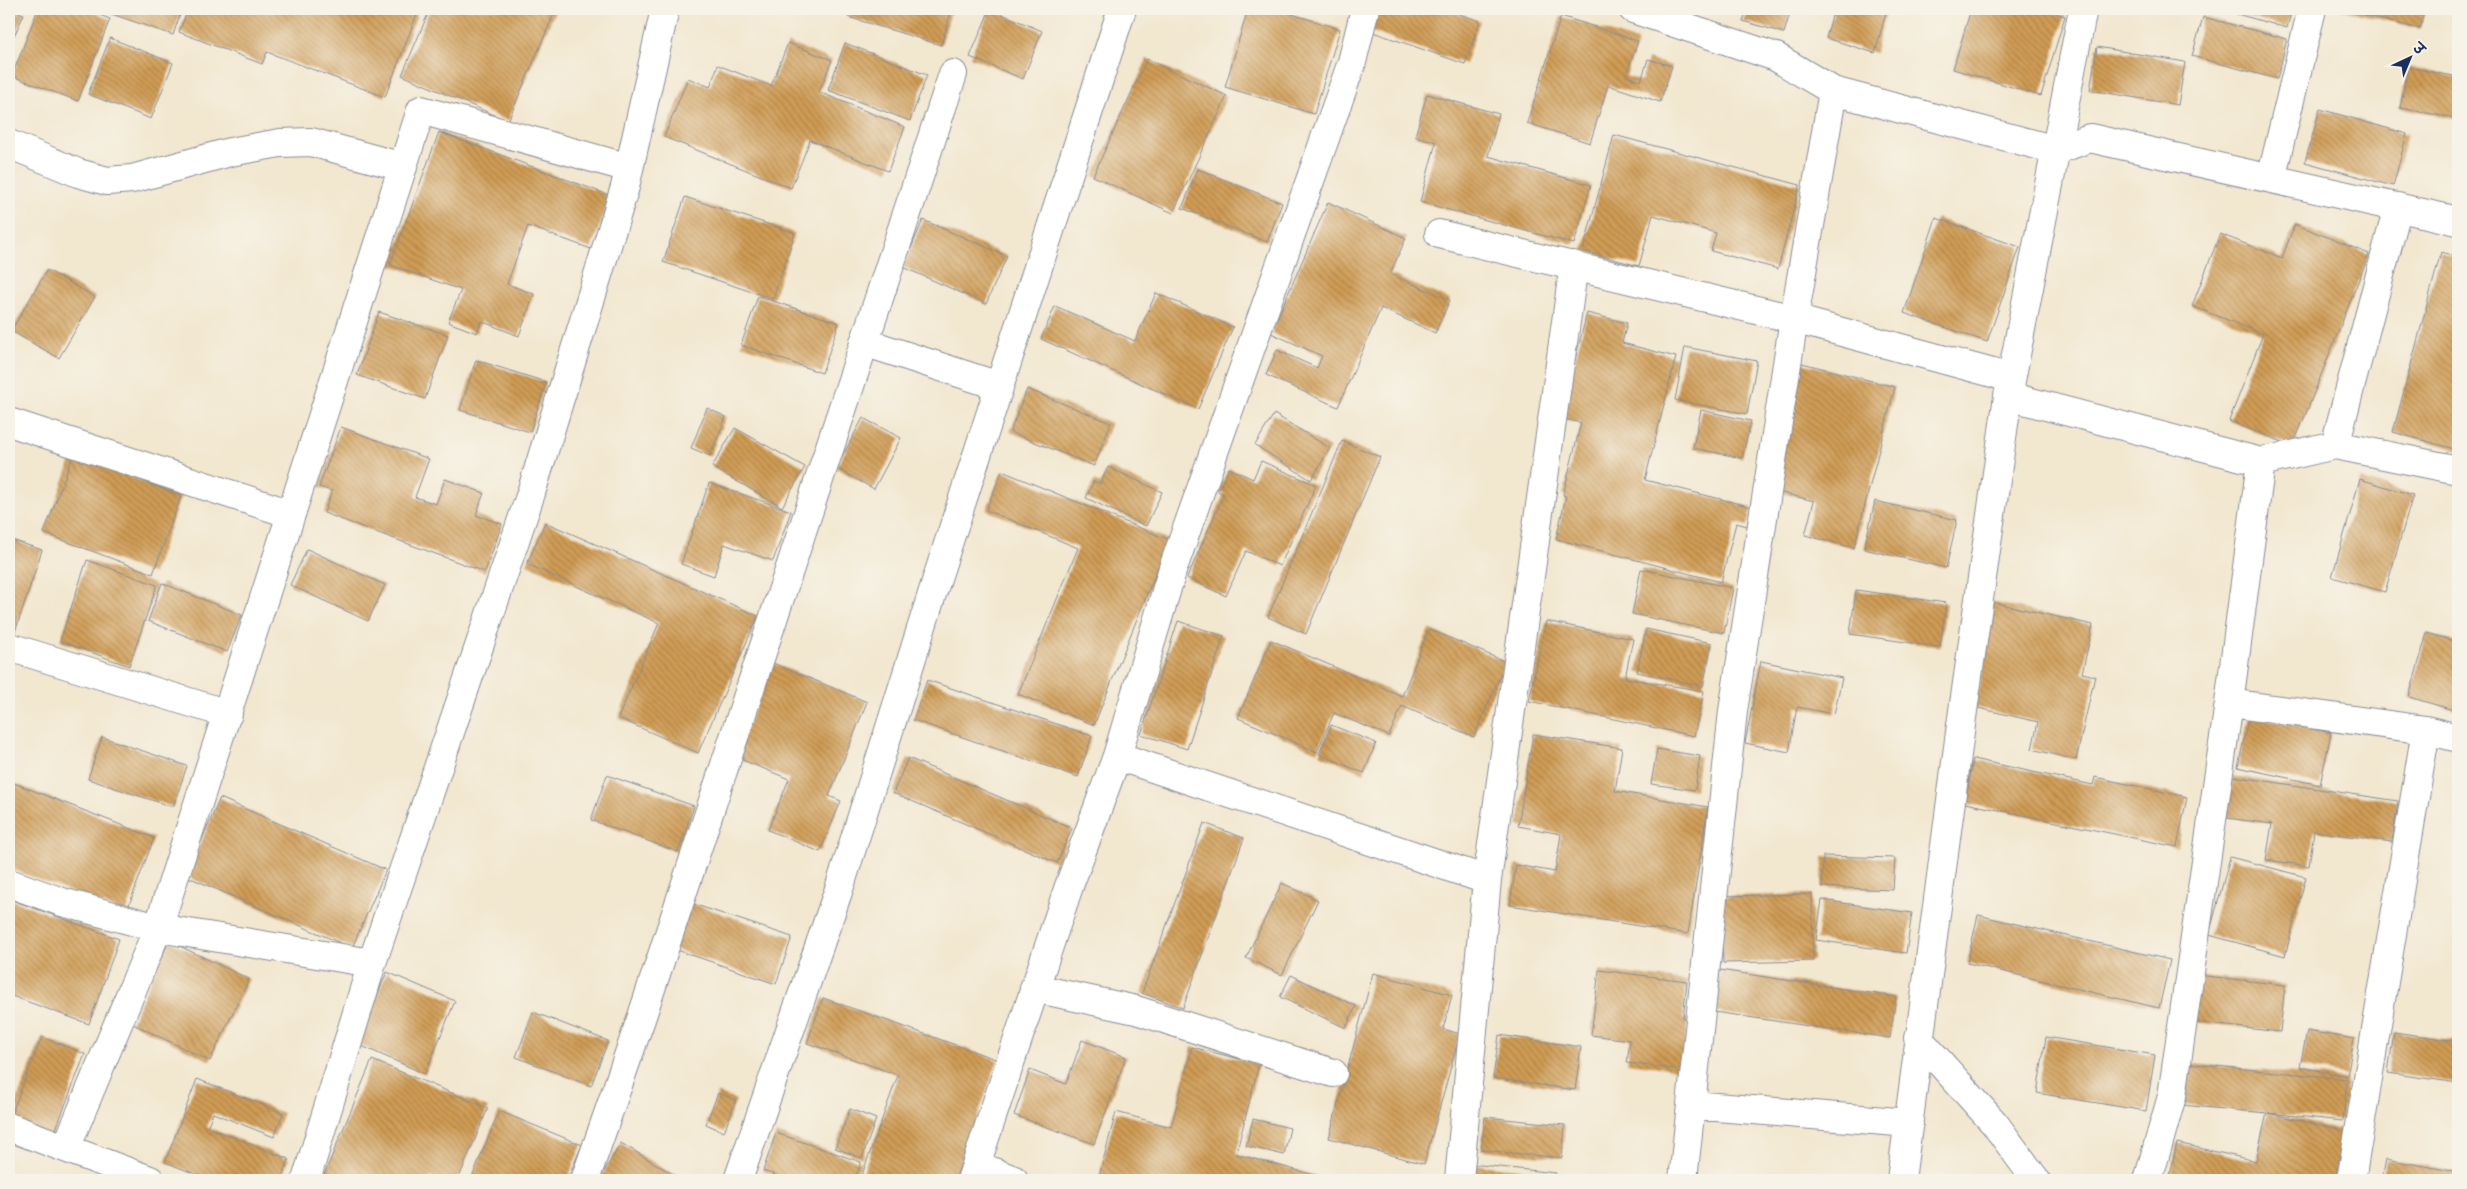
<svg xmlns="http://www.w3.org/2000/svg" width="2467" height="1189" font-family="'Playpen Sans','Playpen Sans Deva',sans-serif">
<defs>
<pattern id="building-back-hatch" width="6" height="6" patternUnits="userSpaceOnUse" patternTransform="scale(1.25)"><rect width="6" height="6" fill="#d09c54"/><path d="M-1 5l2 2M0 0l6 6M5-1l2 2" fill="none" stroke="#a88049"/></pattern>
</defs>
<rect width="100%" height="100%" fill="#f7f3e8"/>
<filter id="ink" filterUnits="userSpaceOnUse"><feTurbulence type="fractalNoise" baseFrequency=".02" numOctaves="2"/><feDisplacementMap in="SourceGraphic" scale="10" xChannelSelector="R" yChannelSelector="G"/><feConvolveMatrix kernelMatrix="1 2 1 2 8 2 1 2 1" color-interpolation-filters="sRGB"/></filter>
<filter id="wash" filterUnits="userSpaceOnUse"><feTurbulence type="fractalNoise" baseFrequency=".0096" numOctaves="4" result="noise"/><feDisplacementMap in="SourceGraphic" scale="20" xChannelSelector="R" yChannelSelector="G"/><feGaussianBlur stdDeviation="1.12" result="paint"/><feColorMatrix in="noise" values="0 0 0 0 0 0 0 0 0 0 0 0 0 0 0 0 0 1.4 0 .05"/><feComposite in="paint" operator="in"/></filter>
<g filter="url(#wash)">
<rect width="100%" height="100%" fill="#f2e7cf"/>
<g id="blocks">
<path fill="url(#building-back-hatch)" d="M9 9 24 14 9 47Z
M38 9H84L110 19 78 101 12 76Z
M107 9H182L173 35 106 12Z
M188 9H419L385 97 267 52 262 64 179 32Z
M430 9H556L508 121 402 75Z
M850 9H952L941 45 848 17Z
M990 9 1042 31 1023 79 970 57Z
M1248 9H1276L1340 29 1314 114 1225 87Z
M1374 9H1445L1480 21 1465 64 1367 30Z
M1747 9H1791L1784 33 1743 21Z
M1834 9H1887L1875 53 1826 38Z
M1971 9H2042L2065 16 2041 96 1953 69Z
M2219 9H2292L2287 28Z
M2339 9H2425L2420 29Z
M1561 16 1638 41 1626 76 1641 81 1648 59 1672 66 1660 102 1608 85 1590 143 1527 123Z
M2203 17 2287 39 2277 79 2192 56Z
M110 38 173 63 151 119 88 94Z
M788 43 832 60 819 92 905 127 888 171 810 140 791 188 664 137 688 78 710 87 718 65 771 86Z
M845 43 927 75 910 121 828 90Z
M2097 47 2185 62 2178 105 2090 90Z
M1147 59 1227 96 1173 213 1093 176Z
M2408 67 2458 77V119L2400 108Z
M1427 94 1499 114 1488 156 1591 185 1574 244 1420 202 1436 142 1415 136Z
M2320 109 2407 134 2393 186 2305 162Z
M439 132 611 196 591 249 528 226 507 284 534 294 519 336 481 321 477 333 448 322 461 290 390 265Z
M1614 135 1800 185 1778 269 1711 251 1716 233 1653 215 1639 266 1583 251Z
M1198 169 1282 203 1267 242 1182 208Z
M685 197 795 233 773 299 663 262Z
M1328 202 1406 238 1390 274 1450 300 1435 333 1381 308 1338 407 1266 375 1277 350 1317 368 1322 356 1271 333Z
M1936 218 2020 247 1987 342 1904 313Z
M923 220 1007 256 986 304 903 267Z
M2295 224 2369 254 2293 446 2229 421 2263 334 2192 306 2220 234 2282 258Z
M2441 252 2458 257V450L2393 432Z
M47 270 95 297 59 358 11 331Z
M1156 293 1233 327 1198 409 1041 339 1055 306 1135 341Z
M758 296 839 323 822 373 741 345Z
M379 312 448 335 425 399 357 375Z
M1587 313 1627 323 1622 343 1676 357 1645 480 1752 507 1747 526 1736 523 1721 582 1556 539 1566 496 1563 495 1581 423 1560 418Z
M1685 347 1757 361 1747 414 1675 400Z
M476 360 546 382 530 432 460 410Z
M1802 363 1895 387 1854 548 1805 535 1814 501 1770 490Z
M1027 389 1111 423 1094 466 1010 432Z
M707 408 726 417 710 456 691 448Z
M1701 410 1751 421 1742 458 1693 448Z
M1274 414 1330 448 1311 480 1255 445Z
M863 418 901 438 874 489 836 468Z
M341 427 429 459 415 497 436 504 445 479 484 493 476 515 502 524 485 572 324 513 332 491 319 487Z
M735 428 805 467 782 507 712 467Z
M1342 441 1380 457 1306 634 1268 617Z
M73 455 181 496 153 574 44 533Z
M1261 461 1316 485 1280 566 1246 551 1226 596 1187 578 1224 494 1218 491 1229 468 1253 479Z
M1108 467 1162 492 1146 526 1086 498 1094 481 1100 484Z
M1002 471 1169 540 1094 725 1018 694 1078 548 986 510Z
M2360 479 2413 495 2385 592 2332 577Z
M709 483 791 511 773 561 724 544 714 576 681 564Z
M1875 501 1957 520 1946 568 1864 549Z
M545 522 758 616 698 753 618 718 659 623 527 564Z
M9 539 42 550 15 632 9 630Z
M307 549 385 585 368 621 290 585Z
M87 560 157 585 129 666 60 641Z
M1641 569 1733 588 1724 633 1632 614Z
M162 583 242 615 227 652 148 621Z
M1856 590 1946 603 1940 647 1850 634Z
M1992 602 2093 625 2082 673 2095 676 2076 760 2032 749 2038 722 1974 707 1986 654 1981 653Z
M1178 621 1224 636 1187 749 1141 734Z
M1546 621 1633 639 1625 678 1704 691 1694 736 1529 701Z
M1429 629 1506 662 1474 737 1402 706 1389 736 1334 713 1317 752 1238 718 1271 640 1402 696Z
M1646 629 1712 643 1703 686 1637 672Z
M2427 633 2458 642 2457 711 2409 697Z
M1761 661 1842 678 1834 714 1797 707 1789 752 1745 743Z
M773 663 867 702 829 796 841 801 820 852 768 830 789 779 735 757Z
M927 680 1092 736 1078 777 913 720Z
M2249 715 2331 733 2320 785 2238 767Z
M1331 725 1376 743 1364 773 1319 754Z
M1533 734 1622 748 1615 791 1708 807 1688 934 1510 905 1516 865 1555 872 1561 834 1518 826Z
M102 737 187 766 173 807 88 779Z
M1657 749 1700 756 1695 790 1651 784Z
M908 758 1072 828 1057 863 893 793Z
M1973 759 2093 785 2095 777 2187 797 2177 847 1965 803Z
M607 775 694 806 678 852 591 820Z
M2233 776 2398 801 2392 842 2314 831 2309 866 2266 860 2272 824 2227 818Z
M9 781 154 838 126 913 9 868Z
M220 798 386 870 352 948 186 876Z
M1204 823 1244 838 1183 1008 1142 993Z
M1823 856 1895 858 1893 890 1822 887Z
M2230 857 2306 877 2285 956 2209 935Z
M1282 883 1318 900 1282 975 1246 958Z
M1812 894 1813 961 1723 963 1721 896Z
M9 899 119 939 89 1024 9 995Z
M1822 900 1912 913 1906 953 1816 940Z
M690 903 792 937 776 984 674 949Z
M1978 915 2170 960 2159 1008 1967 963Z
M169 941 249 979 210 1061 131 1023Z
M1599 970 1687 981 1683 1018 1688 1019 1682 1070 1627 1063 1630 1040 1591 1035Z
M1720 970 1896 997 1890 1038 1714 1012Z
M387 972 455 1001 425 1074 357 1044Z
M1373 973 1452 995 1443 1029 1460 1034 1424 1164 1329 1138Z
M1291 975 1356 1006 1346 1028 1280 997Z
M2197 975 2285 985 2280 1032 2192 1022Z
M823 998 998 1060 955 1180H860L898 1075 807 1043Z
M533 1012 608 1041 591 1086 516 1057Z
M2307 1031 2354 1039 2347 1076 2300 1067Z
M2394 1032 2458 1041V1083L2388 1073Z
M1499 1035 1581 1047 1575 1090 1493 1078Z
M42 1037 85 1054 52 1139 9 1120Z
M2046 1037 2155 1055 2146 1111 2037 1093Z
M1082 1040 1126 1057 1094 1144 1014 1115 1030 1070 1066 1084Z
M1192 1047 1259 1064 1236 1154 1333 1180H1098L1116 1112 1171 1127Z
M372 1060 488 1108 458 1180H438L431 1177 430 1180H322Z
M2185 1063 2347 1079 2343 1121 2268 1113 2346 1131 2335 1180H2169L2177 1143 2256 1161 2267 1113 2181 1105Z
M197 1079 283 1113 274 1137 213 1113 207 1127 289 1159 281 1180H211L165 1162Z
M718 1093 736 1100 724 1132 706 1124Z
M850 1109 876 1119 862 1158 835 1148Z
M499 1111 582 1145 567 1180H471Z
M1485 1117 1565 1125 1562 1158 1481 1150Z
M1253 1119 1290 1128 1284 1155 1246 1146Z
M776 1133 861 1162 855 1180H790L763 1171Z
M621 1143 683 1180H599Z
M2386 1159 2458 1172V1180H2382Z
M1471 1164 1556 1173 1555 1180H1469Z"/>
</g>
</g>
<g filter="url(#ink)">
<use href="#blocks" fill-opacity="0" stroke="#868b96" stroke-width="1"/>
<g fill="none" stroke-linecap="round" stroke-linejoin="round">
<g stroke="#868b96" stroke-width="30">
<path id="street" d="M1633 9 1776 57 1833 91
M9 144 78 173 107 181 132 179 230 152 280 143 311 142 403 167
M2271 179 2312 9
M1439 234 1794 319 2011 378
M864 342 999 386
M2008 396 2261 462 2335 445 2458 470
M9 422 291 514
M2335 445 2398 207
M2261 462 2229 703 2426 730 2458 738
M9 647 228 714
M1117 756 1173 568 1352 62 1365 9
M9 883 62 902 158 928 372 963
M1034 988 1136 1010 1333 1073
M1918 1038 1995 1124 2036 1180
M1692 1105 1909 1123
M9 1127 150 1180
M66 1148 158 928 421 110 629 168
M976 1165 1014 1180
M306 1180 372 963 531 493 625 187 665 9
M585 1180 642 1016 953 74
M738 1180 839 889 939 572 1122 9
M971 1180 1069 886 1117 756 1487 880 1574 265
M1459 1180 1487 880
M1683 1180 1733 711 1794 319 1833 91 2056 150 2090 138 2458 221
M1901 1180 1960 732 2008 396 2083 9
M2148 1180 2172 1096 2229 703
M2351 1180 2426 730"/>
</g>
<use href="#street" stroke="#fff" stroke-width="28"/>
</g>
</g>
<rect width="2467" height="1189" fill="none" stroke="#f7f3e8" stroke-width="30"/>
<g transform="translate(2410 58) rotate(44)" stroke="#f7f3e8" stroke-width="4" paint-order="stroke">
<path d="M0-4L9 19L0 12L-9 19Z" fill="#1b2f5e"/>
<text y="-8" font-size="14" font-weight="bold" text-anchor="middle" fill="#1b2f5e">उ</text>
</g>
</svg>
